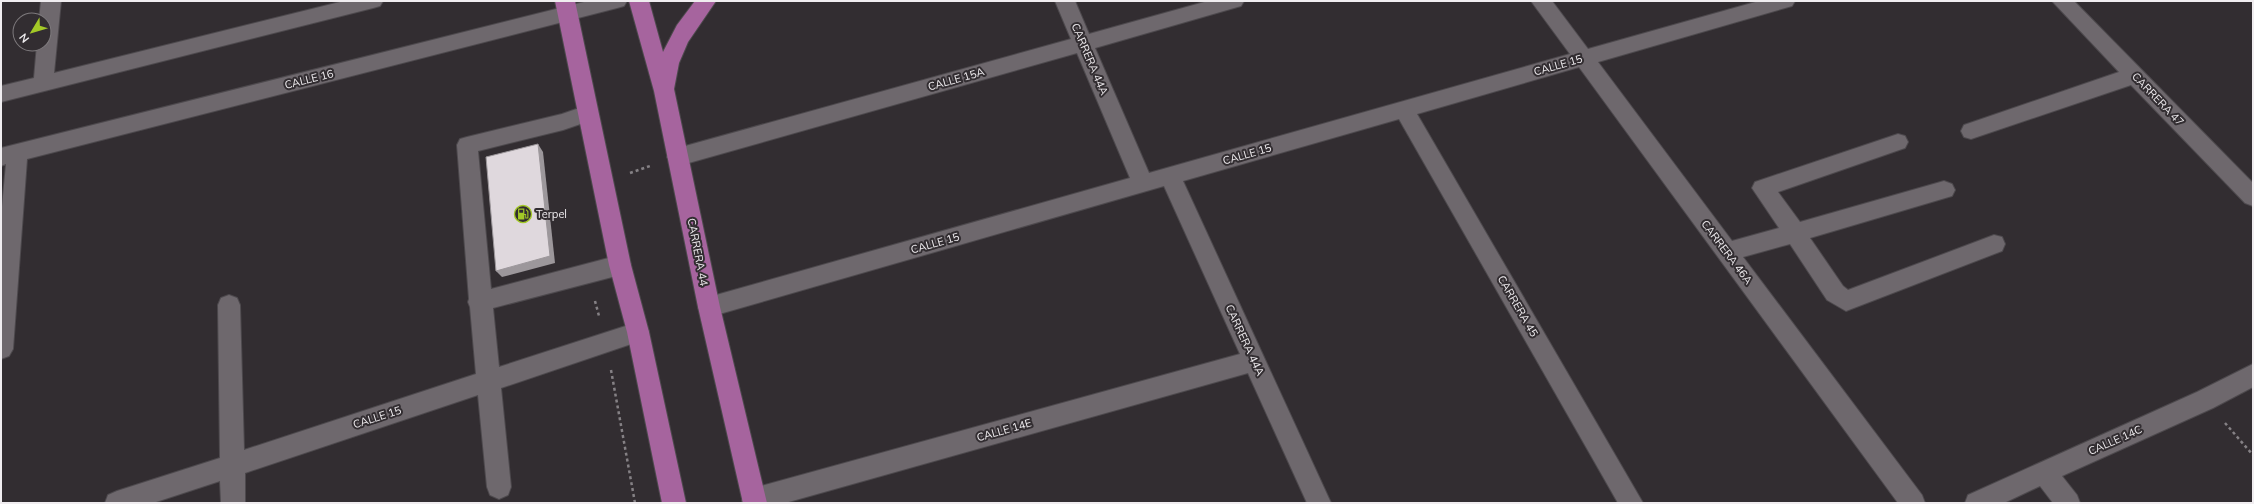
<svg xmlns="http://www.w3.org/2000/svg" width="2254" height="504" font-family="Mulish,sans-serif">
<rect width="100%" height="100%" fill="#322d31"/>
<g fill="none" stroke-linecap="round" stroke-linejoin="round">
<g stroke="#4d494d" stroke-width="2">
<path id="minor" d="M41 1H61L54 73 344 1H383L380 6 373 8 1 102V86L34 78 37 44H44V20H39Z
M588 1H627L624 6 617 8 27 159 13 349 9 356 1 359V217L6 164 1 166V148Z
M1055 1H1075L1089 34 1208 1H1244L1241 6 1095 48 1149 173 1570 54 1531 1H1552L1588 49 1759 1H1795L1792 6 1785 8 1598 62 1732 241 1779 228 1752 188 1755 182 1898 134 1905 136 1908 142 1905 148 1778 192 1800 222 1944 181 1952 184 1955 190 1952 196 1810 238 1843 286 1848 290 1994 235 2002 237 2005 244 2002 251 1846 311 1827 300 1790 244 1743 257 1922 495 1925 503H1898L1579 67 1417 114 1643 503H1618L1399 119 1183 181 1331 503H1307L1248 373 785 503H743L742 500 745 492 754 488 1240 354 1164 186 709 317 701 314 698 307 701 300 709 297 1130 178 1077 53 678 166 671 163 667 157 671 151 678 148 1071 39Z
M2052 1H2074L2253 183V206L2245 203 2131 85 1971 139 1964 137 1961 131 1964 125 2119 72Z
M588 105 595 107 598 113 595 119 563 130 478 151 491 289 620 255 628 258 631 265 628 272 620 275 493 308 499 367 638 322 646 325 649 332 646 339 501 388 511 487 508 495 499 499 490 495 487 487 478 395 245 473V503H221L220 481 153 503H105L108 495 117 491 220 458 218 305 221 298 229 295 237 298 240 305 244 450 476 374 470 307 468 302 469 299 457 145 460 139 467 137 562 114Z
M2253 364V387L2213 408 2062 476 2077 495 2080 503H2053L2040 486 2004 503H1965L1968 495 2197 392Z"/>
</g>
<g stroke="#4d494d" stroke-width="2">
<path id="major" d="M555 1H575L631 265 649 332 686 503H662L627 332 609 265Z
M629 1H649L663 52 677 25 695 1H716L688 42 679 63 674 89 720 307 767 503H743L698 307 654 91Z"/>
</g>
<path stroke="#858185" stroke-width="2.5" stroke-dasharray="3 3" stroke-linecap="butt" d="M630 173 650 166
M595 301 599 316
M611 370 635 503
M2225 423 2253 455"/>
<use href="#minor" fill="#6e686d" fill-rule="evenodd"/>
<use href="#major" fill="#a6649e" fill-rule="evenodd"/>
</g>
<path fill="#9c979b" d="M538 144 543 152 555 263 502 277 496 271Z"/>
<path fill="#dfd8dd" stroke="#9c979b" d="M538 144 550 256 496 271 486 157Z"/>
<defs>
<g id="fuel-ring" transform="scale(0.9)"><circle r="9.5" fill="#322d31" stroke="#a3c927" stroke-width="1.5"/><path d="M-5.5-6h7V0h2V4h1.3V-2.5L3-4.5l.8-.8L6-3V5H2.5V1h-1V6h-7ZM-4.2-4.7v3.2H.2V-4.7Z" fill="#a3c927"/></g>
</defs>
<g fill-rule="evenodd">
<use href="#fuel-ring" x="523" y="214"/>
</g>
<g text-anchor="middle" dominant-baseline="central" stroke-width="4" stroke-linejoin="round" paint-order="stroke">
<g font-size="11" fill="#f0edf0" stroke="#322d31">
<text transform="translate(1090 59) rotate(67)">CARRERA 44A</text>
<text transform="translate(1558 65) rotate(-16)">CALLE 15</text>
<text transform="translate(309 79) rotate(-14)">CALLE 16</text>
<text transform="translate(956 79) rotate(-16)">CALLE 15A</text>
<text transform="translate(2158 99) rotate(46)">CARRERA 47</text>
<text transform="translate(1247 154) rotate(-16)">CALLE 15</text>
<text transform="translate(935 243) rotate(-16)">CALLE 15</text>
<text transform="translate(698 252) rotate(79)">CARRERA 44</text>
<text transform="translate(1727 252) rotate(53)">CARRERA 46A</text>
<text transform="translate(1518 306) rotate(60)">CARRERA 45</text>
<text transform="translate(1245 340) rotate(65)">CARRERA 44A</text>
<text transform="translate(377 417) rotate(-18)">CALLE 15</text>
<text transform="translate(1004 430) rotate(-16)">CALLE 14E</text>
<text transform="translate(2115 440) rotate(-24)">CALLE 14C</text>
</g>
<g font-size="11" fill="#f0edf0" stroke="#322d31" text-anchor="start">
<text x="536" y="214">Terpel</text>
</g>
</g>
<rect width="2254" height="504" fill="none" stroke="#f0edf0" stroke-width="4"/>
<g transform="translate(32 32) rotate(232)"><circle r="19" fill="#322d31" stroke="#7e7a7d"/>
<path d="M0-3L7 15L0 10L-7 15Z" fill="#a3c927"/>
<text y="-6" font-size="11" font-weight="bold" text-anchor="middle" fill="#f0edf0">N</text>
</g>
</svg>
